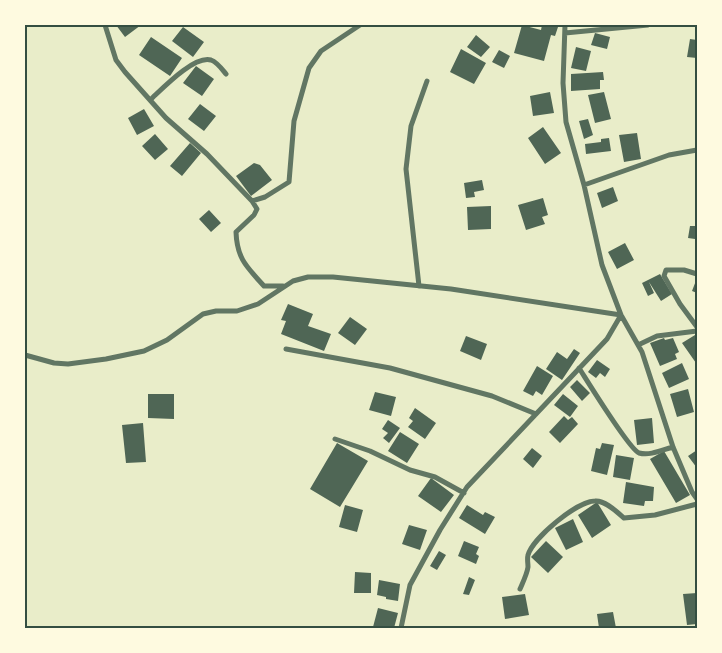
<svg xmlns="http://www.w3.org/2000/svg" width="722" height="653" font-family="'Titillium Web',sans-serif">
<rect width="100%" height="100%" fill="#e9edc9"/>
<path fill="#4f6655" d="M116 25H141L125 37Z
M522 25 541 30 542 25 558 27 555 36 551 35 544 61 514 53Z
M183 27 204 42 193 57 172 41Z
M595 33 610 37 607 49 591 45Z
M476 35 490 47 481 57 467 47Z
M151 37 182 58 170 76 139 55Z
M690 39 697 40V58L687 57Z
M576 47 591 51 586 71 571 68Z
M461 49 486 63 474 84 450 72Z
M499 50 510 56 504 68 492 62Z
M196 66 214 79 202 96 183 83Z
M603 72 604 80H600V89L571 91V74Z
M550 92 554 113 533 116 530 96Z
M604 92 611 119 595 123 588 95Z
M200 104 216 116 204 131 188 119Z
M144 109 154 126 137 135 128 118Z
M588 119 593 135 584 139 579 121Z
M543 127 561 153 545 164 528 138Z
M637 133 641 159 624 162 619 135Z
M155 134 168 149 155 160 142 146Z
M609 138 611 151 586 154 585 144 601 142V139Z
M190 143 201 153 182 176 170 166Z
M254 163 260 165 272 180 251 196 236 176Z
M482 180 484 190 474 192 475 197 466 198 464 183Z
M613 187 618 201 602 208 597 193Z
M543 198 548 215 542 217 545 224 526 230 518 205Z
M491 206V229L468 230 467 207Z
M209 210 221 223 211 232 199 219Z
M690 226H696L695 239 688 238Z
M625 243 634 260 617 269 608 252Z
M660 274 672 294 661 301 649 282 654 293 648 296 642 283Z
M697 278V293L692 291Z
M288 304 313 314 308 326 331 334 324 351 281 334 286 321 281 320Z
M350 317 367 329 355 345 338 333Z
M695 335 697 338 696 363 682 343Z
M466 336 487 344 481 360 460 351Z
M664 338 665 340 673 338 679 352 675 354 677 359 660 366 650 343Z
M574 349 580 353 562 380 546 369 557 352 567 359Z
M597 360 610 369 605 377 600 373 596 378 588 372Z
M682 363 689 379 669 388 662 373Z
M537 366 553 376 542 395 536 391 533 396 523 391Z
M577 380 590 393 582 401 570 387Z
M688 389 694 412 677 417 670 394Z
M375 392 396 397 391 416 369 410Z
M148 394H174V419L148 418Z
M563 394 578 406 570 417 554 405Z
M415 408 436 423 425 439 408 427 413 421 409 418Z
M564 416 568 420 572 417 578 424 560 443 549 432Z
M652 418 654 443 637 445 634 420Z
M388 420 400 428 389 443 383 438 388 433 382 429Z
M143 423 146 462 126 463 122 425Z
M400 432 419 444 407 463 388 451Z
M337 443 368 461 340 507 310 489Z
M602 443 614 445 607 475 591 471 596 448 600 449Z
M532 448 542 456 533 468 523 459Z
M697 450V468L688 456Z
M664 451 690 495 676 503 650 459Z
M616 455 634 458 630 480 613 477Z
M431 478 454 495 441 512 418 496Z
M626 482 654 487 653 501H645L644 506 623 503Z
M597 502 611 525 592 538 578 515Z
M345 505 363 510 357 532 339 527Z
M467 505 483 515 485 512 495 517 485 534 459 518Z
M573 519 583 542 566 550 555 528Z
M409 525 427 530 420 550 402 544Z
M464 541 479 547 476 554 479 556 476 564 458 556Z
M546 541 563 557 548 573 531 557Z
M439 551 446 555 437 570 430 566Z
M355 572 371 573V593H354Z
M469 577 475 580 469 595 463 594Z
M379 580 400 584 398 601 386 599V597L377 595Z
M697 593V624L687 625 683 594Z
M525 594 529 615 505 619 502 597Z
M378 608 398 613 394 628 373 627Z
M613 612 616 628H599L597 614Z"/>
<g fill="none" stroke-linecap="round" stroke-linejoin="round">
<path stroke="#617663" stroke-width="5" d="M105 25 116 60 125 72 166 118 207 154 252 201 257 209 254 215 236 232C237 259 247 267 264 286H283
M565 25 563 83 566 122 584 185 602 265 621 315 642 352 673 447 692 492 697 499
M565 33 648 25
M150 100C162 89 194 55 211 60 217 62 222 69 226 74
M584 185 669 155 697 150
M252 201 265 197 289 182 294 121 309 68 321 51 360 25
M697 274 684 270H666L664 276 680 304 697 327
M419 286 406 169 411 126 427 81
M638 345 657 336 697 331
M286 349 390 368 492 396 536 414
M25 355 54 363 68 364 106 359 144 351 167 340 203 314 216 311H237L258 304 293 281 308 277H333L451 289 621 315 607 339 467 487 440 530 410 585 401 628
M579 368C588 382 629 449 639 453 650 456 662 450 673 447
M335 439 370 451 410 470 435 477 464 493
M520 589C523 582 527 574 528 567 528 563 527 559 528 555 533 538 577 501 595 501 605 500 617 512 624 518L655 515 697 504"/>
</g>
<rect width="722" height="653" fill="none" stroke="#fefae0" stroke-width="52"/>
<rect x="26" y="26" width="670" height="601" fill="none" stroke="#344e41" stroke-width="2"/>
</svg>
